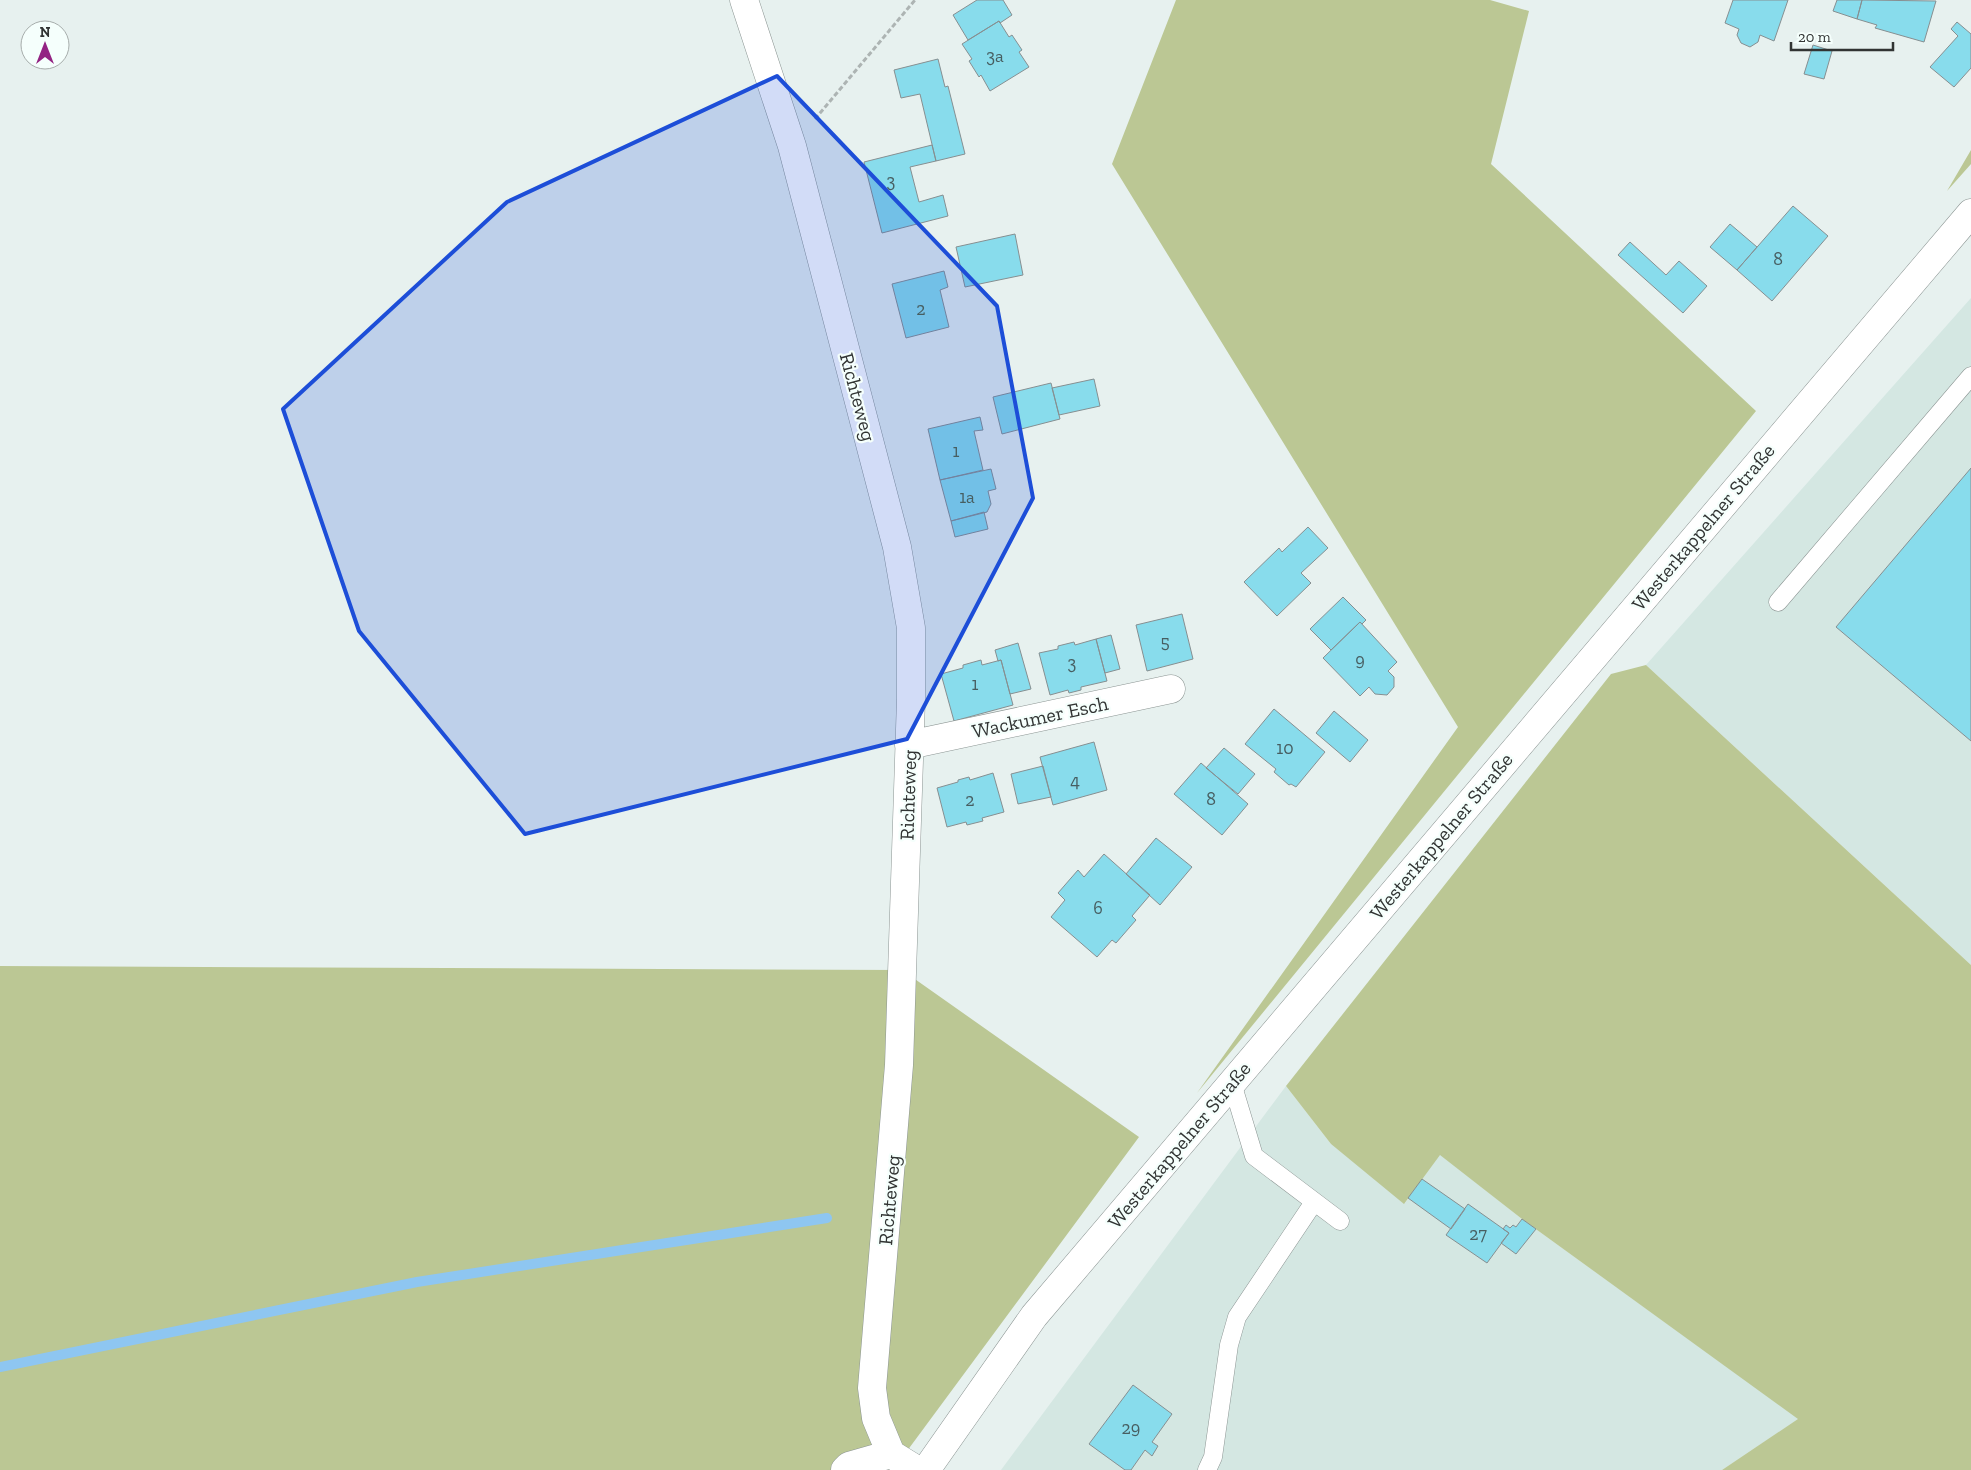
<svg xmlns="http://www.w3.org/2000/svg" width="1971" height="1470" font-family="'Zilla Slab',serif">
<rect width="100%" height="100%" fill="#e7f1ef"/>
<path fill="#d4e7e2" d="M1971 298V965L1646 665Z
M1286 1086 1331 1144 1405 1203 1440 1154 1522 1219 1799 1419 1722 1470H1001Z"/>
<path fill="#bbc794" d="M1176 0H1490L1529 11 1491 164 1756 411 1197 1093 1458 727 1112 164Z
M1971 150V164L1947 191Z
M1646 665 1971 965V1470H1722L1798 1419 1522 1219 1440 1155 1404 1204 1331 1144 1286 1086 1611 674Z
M0 966 902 970 1139 1137 893 1470H0Z"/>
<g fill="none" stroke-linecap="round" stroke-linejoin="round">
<path stroke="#8ec6f1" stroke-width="10" d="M0 1367 417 1282 827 1218"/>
</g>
<path fill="#88dcec" stroke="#868f91" d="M977 0H1003L1012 15 1000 23 999 21 968 40 953 15Z
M1733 0H1788L1774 41 1760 35 1758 42 1750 47 1741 43 1737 35 1739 29 1725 23Z
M1837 0H1862L1857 19 1833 11Z
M1862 0 1936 1 1924 42 1875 28 1877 25 1857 19Z
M999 21 1009 37 1012 35 1022 50 1019 52 1029 67 990 91 981 75 979 77 969 61 972 59 962 44Z
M1957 22 1971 34V68L1954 87 1930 67 1958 36 1951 29Z
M1813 45 1832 51 1824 79 1804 74Z
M938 59 945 87 948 86 965 154 936 161 920 94 901 98 894 70Z
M932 145 936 161 910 167 919 202 943 195 948 216 882 233 864 162Z
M1793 206 1828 236 1772 301 1737 270Z
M1730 224 1757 247 1737 270 1710 247Z
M1015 234 1023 275 965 287 956 247Z
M1630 242 1666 275 1679 261 1707 286 1683 313 1618 255Z
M944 271 948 287 940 290 949 327 906 338 892 284Z
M1094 379 1100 406 1059 415 1052 388Z
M1051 383 1060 419 1002 434 993 397Z
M980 417 983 430 974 431 983 470 940 480 928 429Z
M1971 468V741L1836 627Z
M991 469 996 489 988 491 991 504 987 512 951 521 940 480Z
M984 512 988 529 955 537 951 521Z
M1308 527 1328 548 1301 573 1311 583 1277 616 1244 582 1279 548 1282 552Z
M1343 597 1366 620 1362 624 1360 622 1331 650 1310 629Z
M1182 614 1193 659 1147 671 1136 625Z
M1360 622 1397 662 1388 671 1394 677V687L1387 695 1375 694 1369 687 1360 696 1323 658Z
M1111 635 1120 669 1105 673 1096 639Z
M1096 639 1107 681 1081 687V690L1069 693 1068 690 1050 695 1039 653 1058 649V646L1074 642 1075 645Z
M1018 643 1031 689 1010 694 1001 660 998 661 995 650Z
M981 660 982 665 1001 660 1013 705 954 721 941 674 963 668V665Z
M1274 709 1325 752 1296 787 1291 784 1289 785 1274 772 1276 769 1245 744Z
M1334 711 1368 740 1350 762 1316 733Z
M1094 742 1107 790 1053 805 1040 757Z
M1224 748 1255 774 1238 794 1206 768Z
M1201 763 1248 804 1222 835 1174 794Z
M1043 766 1051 797 1018 804 1011 774Z
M993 773 1004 812 982 818 983 821 967 825 966 822 947 827 937 788 958 782V780L969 777 970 780Z
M1156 838 1192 867 1160 905 1126 874Z
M1104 854 1150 895 1132 916 1136 920 1116 943 1112 940 1097 957 1051 917 1065 900 1058 893 1078 870 1084 877Z
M1422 1179 1465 1209 1451 1229 1408 1198Z
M1468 1204 1509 1233 1487 1263 1446 1235Z
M1522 1219 1536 1229 1516 1254 1501 1243 1509 1233 1503 1229 1506 1225 1510 1228 1513 1225 1516 1227Z
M1133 1385 1172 1414 1152 1442 1158 1446 1152 1456 1145 1450 1131 1470H1125L1089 1444Z"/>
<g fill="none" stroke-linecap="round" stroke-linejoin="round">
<g stroke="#8c9593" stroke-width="19">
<path id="lane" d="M1778 602 1971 376
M1232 1083 1254 1156 1340 1221
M1207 1470 1213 1457 1229 1345 1237 1317 1314 1202"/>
</g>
<g stroke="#8c9593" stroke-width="29">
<path id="street" d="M744 0 792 146 897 547 911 628V699L899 1065 872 1388 876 1418 891 1454
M909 745 1171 689
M845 1470 849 1466 891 1454 917 1470"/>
</g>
<g stroke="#8c9593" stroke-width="29">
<path id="secondary" d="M926 1470 1034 1316 1971 213"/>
</g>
<path stroke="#adb4b3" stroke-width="3" stroke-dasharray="5 2.5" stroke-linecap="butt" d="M815 119 915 0"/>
<use href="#lane" stroke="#fff" stroke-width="18"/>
<use href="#street" stroke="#fff" stroke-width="28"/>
<use href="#secondary" stroke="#fff" stroke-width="28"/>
</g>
<path fill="#1d4ed8" fill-opacity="0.2" stroke="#1d4ed8" stroke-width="4" stroke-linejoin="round" d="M777 76 997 306 1033 498 907 739 525 834 359 631 283 409 507 202Z"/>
<g text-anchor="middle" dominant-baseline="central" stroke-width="4.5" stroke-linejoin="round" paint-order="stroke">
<g font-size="18" fill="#475e61">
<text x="995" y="56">3a</text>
<text x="891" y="181">3</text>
<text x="1778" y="259">8</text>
<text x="921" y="309">2</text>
<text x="956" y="451">1</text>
<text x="967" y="497">1a</text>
<text x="1165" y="642">5</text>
<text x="1360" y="660">9</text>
<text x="1072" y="663">3</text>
<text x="975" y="684">1</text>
<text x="1285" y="748">10</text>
<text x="1075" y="781">4</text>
<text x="1211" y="799">8</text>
<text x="970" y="800">2</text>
<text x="1098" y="908">6</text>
<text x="1478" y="1234">27</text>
<text x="1131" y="1428">29</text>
</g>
<g font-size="20" fill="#313433" stroke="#f5fffc">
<text transform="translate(858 397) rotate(75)">Richteweg</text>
<text transform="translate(1703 527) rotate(-50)">Westerkappelner Straße</text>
<text transform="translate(1040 717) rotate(-12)">Wackumer Esch</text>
<text transform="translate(908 795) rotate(-88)">Richteweg</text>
<text transform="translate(1441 836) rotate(-50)">Westerkappelner Straße</text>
<text transform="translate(1179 1145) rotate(-50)">Westerkappelner Straße</text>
<text transform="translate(889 1200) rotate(-85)">Richteweg</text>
</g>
</g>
<g transform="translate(45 45)"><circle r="24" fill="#f5fffc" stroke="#a7aeac"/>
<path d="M0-4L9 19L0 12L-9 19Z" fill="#932383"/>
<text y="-8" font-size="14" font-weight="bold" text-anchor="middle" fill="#313433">N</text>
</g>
<path d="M1791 42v8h102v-8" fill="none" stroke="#313433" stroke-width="2.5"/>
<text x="1798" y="42" font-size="15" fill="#313433" stroke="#f5fffc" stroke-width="4" paint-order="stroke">20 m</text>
</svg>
